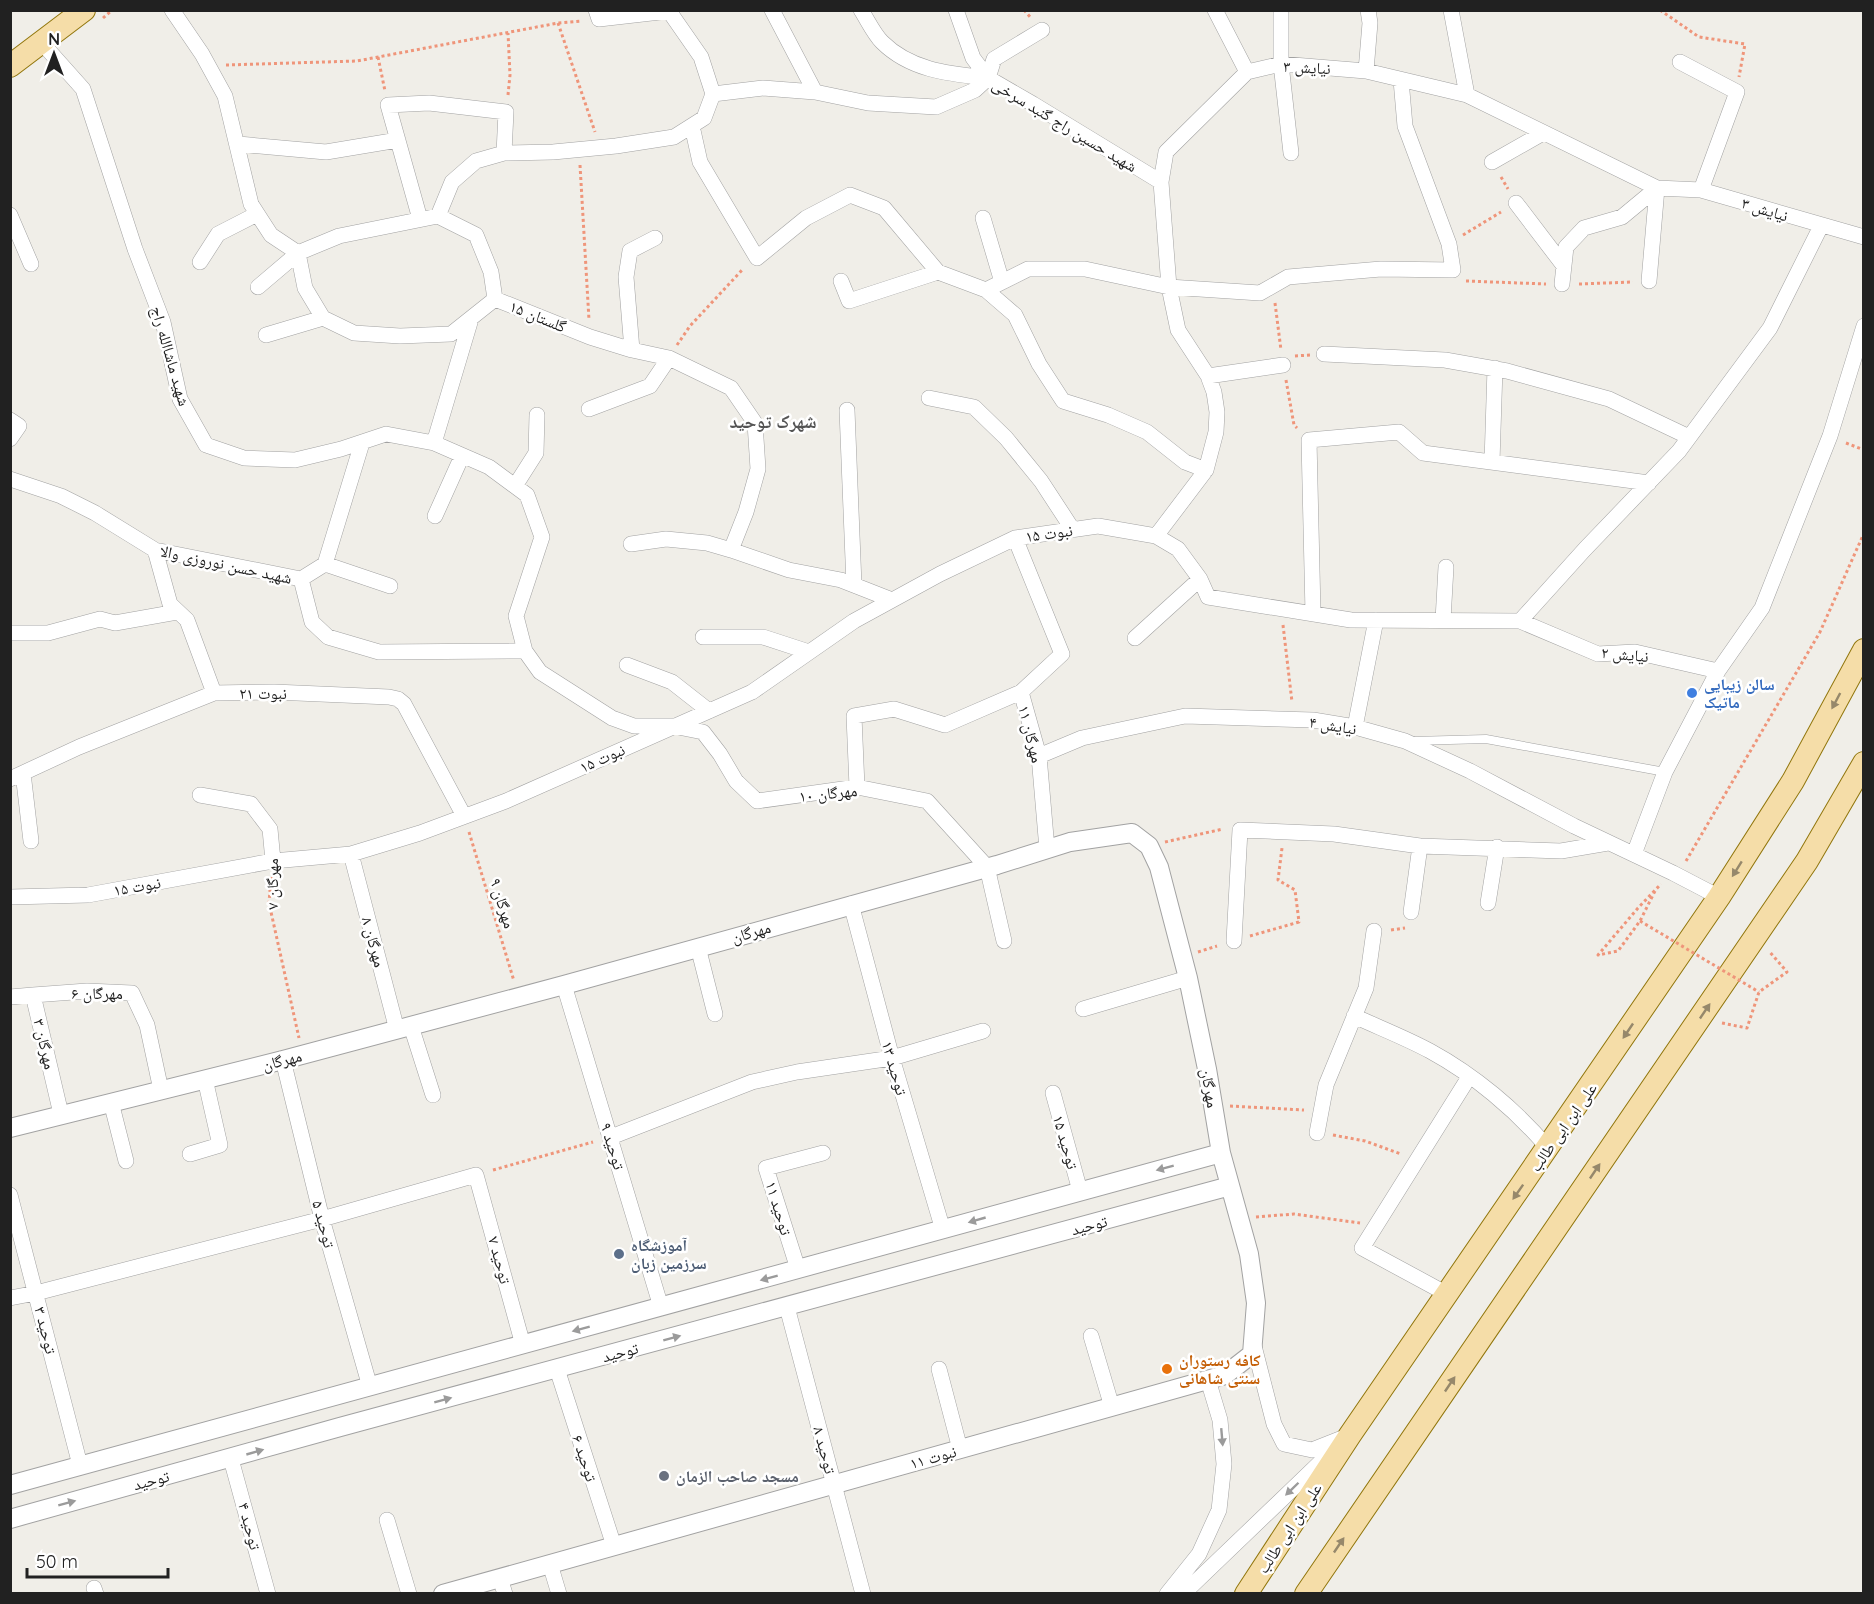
<svg xmlns="http://www.w3.org/2000/svg" width="1874" height="1604" font-family="Quicksand,'Noto Naskh Arabic',sans-serif">
<rect width="100%" height="100%" fill="#f0eee8"/>
<g fill="none" stroke-linecap="round" stroke-linejoin="round">
<g stroke="#a2a2a2" stroke-width="9">
<path id="service" d="M1413 741 1486 739 1665 772"/>
</g>
<g stroke="#a2a2a2" stroke-width="16">
<path id="minor" d="M172 10 202 54 225 96 251 204 271 235 298 253 305 288 323 318 354 333 400 336 451 334 495 299 590 337 632 350 669 358 731 388 755 423 758 469 746 512 731 550 789 570 841 580 892 600
M596 10 599 19 669 11 701 57 713 94 763 88 815 92
M772 10 815 92 868 103 936 107 975 90 988 78 1033 104 1161 182
M861 10C868 21 874 34 882 42 911 71 951 74 988 78
M956 10 973 58 988 78
M1215 10 1247 72
M1281 10V64L1291 153
M1451 10 1467 95
M42 43 83 89 135 249 163 322 180 399 206 445 244 458 295 460 341 449 386 434 434 443 489 467 527 495 542 537 516 616 525 651 540 672 612 718 634 726H673L703 732 720 754 736 781 757 801 857 787 927 801 987 867 1004 941
M1680 62 1737 92 1701 190
M1366 71 1370 23 1368 10
M988 78 994 59 1042 30
M692 126 700 162 757 258 806 218 850 195 884 208 938 272 986 290 1015 315 1039 364 1063 401 1108 415 1147 432 1185 462 1206 470
M238 144 326 152 398 140
M1492 162 1543 133
M1516 203 1564 266
M10 215 31 264
M438 216 452 182 476 161 504 153 553 152 616 146 674 137 704 118 713 94
M983 218 1002 282
M420 219 388 105 429 103 506 112 504 153
M200 262 218 234 257 214
M841 281 849 301 938 272
M1649 281 1657 188
M1562 284 1566 247 1584 228 1622 217 1657 188
M258 287 298 253 339 236 438 216 476 235 491 272 495 299
M986 290 1028 269H1085L1169 287 1260 293 1288 277 1381 269 1453 270 1449 244 1405 126 1401 80
M266 335 323 318
M632 350 626 277 630 251 655 238
M1324 354 1445 360 1507 371 1609 399 1689 437
M1208 376 1283 365
M929 398 974 407 1006 438 1041 481 1073 530
M589 409 650 386 669 358
M847 410 854 585
M10 420 19 426 10 439
M434 443 471 319
M1492 462 1495 368
M10 479 61 496 95 513 155 550 301 579 312 622 328 637 379 652 525 651
M515 486 536 453 537 415
M435 516 462 456
M1156 536 1206 470 1216 432 1217 412 1214 392 1208 376 1178 330 1169 287 1161 182 1166 152 1247 72 1281 64 1366 71 1467 95 1657 188 1701 190 1864 237
M1015 538 1062 654 1021 692 1039 756 1047 849
M631 544 666 539 707 543 731 550
M155 550 170 604 187 620 214 693
M325 564 390 586
M301 579 325 564 362 443
M1313 613 1309 440 1399 432 1423 453 1649 483
M1443 620 1446 567
M1520 621 1585 549 1679 451 1770 328 1821 226
M10 633H48L100 619 115 623 177 612
M703 637H763L809 652
M1135 638 1200 579
M627 665 672 682 709 711
M1355 727 1376 620
M1039 756 1082 738 1185 716 1313 720 1355 727 1405 741 1470 771 1574 826 1673 873 1719 897
M23 773 31 841
M10 779 79 747 214 693 274 692 389 697 398 699 404 704 464 816
M857 787 854 716 894 709 945 725 1021 692
M200 795 251 804 270 829 273 861
M351 854 397 1030
M1634 854 1665 772 1718 671
M10 897 88 895 273 861 351 854 420 833 506 801 752 692 854 621 940 574 1015 538 1098 526 1156 536 1178 549 1200 579 1208 597 1351 620 1520 621 1598 654 1635 652 1718 671 1762 608 1830 436 1864 326
M1488 903 1497 847
M851 904 892 1058 943 1230
M1411 912 1420 846
M1234 941 1240 830 1334 834 1420 846 1561 851 1608 843
M698 947 715 1014
M564 985 661 1307
M33 995 87 991 132 993 147 1025 161 1090
M10 997 33 995 61 1114
M1083 1009 1188 978
M1354 1016C1380 1028 1406 1038 1430 1051 1474 1075 1516 1110 1548 1148
M411 1026 433 1095
M283 1060 322 1219 370 1387
M1053 1093 1080 1191
M111 1102 126 1161
M1317 1133 1326 1085 1366 988 1374 931
M611 1137 752 1082 797 1072 892 1058 983 1031
M190 1154 220 1145 205 1079
M10 1195 80 1465
M798 1269 766 1168 823 1153
M1447 1294 1362 1248 1469 1077
M10 1298 36 1293 322 1219 476 1175 523 1345
M787 1307 863 1594
M1091 1336 1112 1407
M1253 1342 1274 1424 1284 1444 1312 1450 1350 1435
M557 1369 614 1546
M939 1369 960 1449
M231 1459 268 1594
M387 1520 409 1594
M550 1564 559 1594
M500 1578 505 1594
M94 1588 96 1594
M1167 1594 1199 1554 1219 1510 1224 1464 1220 1420 1208 1380
M1183 1594 1330 1453"/>
</g>
<g stroke="#a2a2a2" stroke-width="20">
<path id="tertiary" d="M10 1128 283 1060 564 985 997 865 1070 842 1132 833 1149 846 1159 867 1188 978 1207 1069 1221 1153 1249 1254 1256 1303 1252 1354 1225 1375 443 1594
M10 1485 1221 1153
M10 1519 340 1427 1230 1186"/>
</g>
<g stroke="#91760c" stroke-width="24">
<path id="primary" d="M10 66 84 10
M1246 1594 1350 1435 1719 897 1793 781 1864 650
M1306 1594 1807 861 1864 763"/>
</g>
<path stroke="#ef957a" stroke-width="3" stroke-dasharray="3 3" stroke-linecap="butt" d="M1024 10 1031 18
M1660 10 1699 37 1745 44 1739 77
M103 18 112 10
M558 23 595 132
M378 57 385 91
M226 65 357 61 558 23 582 21
M508 95 510 75 508 33
M580 165 589 320
M1501 177 1508 189
M1463 235 1501 212
M1466 281 1546 284
M1579 284 1633 282
M1275 303 1281 350
M677 345 690 326 743 269
M1295 356 1310 355
M1286 380 1294 425 1297 428
M1846 443 1864 450
M1283 625 1292 702
M469 832 514 981
M1165 842 1223 829
M1686 861 1820 632 1864 533
M271 877 269 903 299 1038
M1655 891 1640 921 1618 951 1598 955 1638 908 1661 884
M1391 930 1405 928
M1250 936 1299 922 1295 890 1278 880 1282 848
M1198 952 1217 946
M1722 1023 1747 1028 1759 992 1787 972 1769 951
M1230 1106 1304 1110
M1333 1135 1365 1141 1401 1154
M493 1170 593 1142
M1256 1217 1294 1214 1360 1223"/>
<use href="#service" stroke="#fff" stroke-width="8"/>
<use href="#minor" stroke="#fff" stroke-width="15"/>
<use href="#tertiary" stroke="#fff" stroke-width="18"/>
<use href="#primary" stroke="#f5dda8" stroke-width="22"/>
<path stroke="#ef957a" stroke-width="3" stroke-dasharray="3 3" stroke-linecap="butt" d="M1640 921 1759 992"/>
</g>
<defs><path id="oneway-solid" d="M-6-.8H1V-3.2L6.5 0L1 3.2V.8H-6Z" transform="scale(1.5)"/></defs>
<g fill="#96886b">
<use href="#oneway-solid" transform="translate(1836 701) rotate(118)"/>
<use href="#oneway-solid" transform="translate(1737 869) rotate(122)"/>
<use href="#oneway-solid" transform="translate(1705 1011) rotate(-56)"/>
<use href="#oneway-solid" transform="translate(1628 1031) rotate(124)"/>
<use href="#oneway-solid" transform="translate(1595 1171) rotate(-56)"/>
<use href="#oneway-solid" transform="translate(1518 1192) rotate(125)"/>
<use href="#oneway-solid" transform="translate(1450 1384) rotate(-56)"/>
<use href="#oneway-solid" transform="translate(1339 1545) rotate(-56)"/>
</g>
<g fill="#9b9b9b">
<use href="#oneway-solid" transform="translate(1165 1168) rotate(165)"/>
<use href="#oneway-solid" transform="translate(977 1220) rotate(164)"/>
<use href="#oneway-solid" transform="translate(769 1278) rotate(165)"/>
<use href="#oneway-solid" transform="translate(581 1329) rotate(165)"/>
<use href="#oneway-solid" transform="translate(672 1338) rotate(-15)"/>
<use href="#oneway-solid" transform="translate(443 1400) rotate(-15)"/>
<use href="#oneway-solid" transform="translate(1222 1437) rotate(85)"/>
<use href="#oneway-solid" transform="translate(255 1452) rotate(-16)"/>
<use href="#oneway-solid" transform="translate(1292 1489) rotate(136)"/>
<use href="#oneway-solid" transform="translate(67 1503) rotate(-15)"/>
</g>
<circle fill="#3f7fe0" stroke="#fff" stroke-width="2" cx="1692" cy="693" r="6"/>
<circle fill="#5c6f8a" stroke="#fff" stroke-width="2" cx="619" cy="1254" r="6"/>
<circle fill="#e8710a" stroke="#fff" stroke-width="2" cx="1167" cy="1369" r="6"/>
<circle fill="#6b7280" stroke="#fff" stroke-width="2" cx="664" cy="1476" r="6"/>
<g text-anchor="middle" dominant-baseline="central" stroke-width="5" stroke-linejoin="round" paint-order="stroke">
<g font-size="16" fill="#212121" stroke="#fff">
<text transform="translate(1307 67) rotate(3)">نیایش ۳</text>
<text transform="translate(1065 125) rotate(31)">شهید حسین راج گنبد سرخی</text>
<text transform="translate(1765 209) rotate(17)">نیایش ۳</text>
<text transform="translate(538 316) rotate(22)">گلستان ۱۵</text>
<text transform="translate(171 356) rotate(74)">شهید ماشاالله راج</text>
<text transform="translate(1049 533) rotate(-8)">نبوت ۱۵</text>
<text transform="translate(226 564) rotate(12)">شهید حسن نوروزی والا</text>
<text transform="translate(1625 654) rotate(5)">نیایش ۲</text>
<text x="263" y="693">نبوت ۲۱</text>
<text transform="translate(1333 725) rotate(9)">نیایش ۴</text>
<text transform="translate(1031 734) rotate(76)">مهرگان ۱۱</text>
<text transform="translate(602 758) rotate(-24)">نبوت ۱۵</text>
<text transform="translate(828 793) rotate(-6)">مهرگان ۱۰</text>
<text transform="translate(272 884) rotate(-90)">مهرگان ۷</text>
<text transform="translate(137 886) rotate(-10)">نبوت ۱۵</text>
<text transform="translate(503 903) rotate(73)">مهرگان ۹</text>
<text transform="translate(751 932) rotate(-16)">مهرگان</text>
<text transform="translate(374 942) rotate(75)">مهرگان ۸</text>
<text x="97" y="993">مهرگان ۶</text>
<text transform="translate(45 1044) rotate(77)">مهرگان ۳</text>
<text transform="translate(282 1060) rotate(-14)">مهرگان</text>
<text transform="translate(895 1068) rotate(74)">توحید ۱۳</text>
<text transform="translate(1210 1088) rotate(80)">مهرگان</text>
<text transform="translate(1563 1127) rotate(-55)">علی ابن ابی طالب</text>
<text transform="translate(1066 1142) rotate(74)">توحید ۱۵</text>
<text transform="translate(613 1146) rotate(73)">توحید ۹</text>
<text transform="translate(779 1208) rotate(73)">توحید ۱۱</text>
<text transform="translate(324 1224) rotate(75)">توحید ۵</text>
<text transform="translate(1089 1225) rotate(-15)">توحید</text>
<text transform="translate(500 1260) rotate(75)">توحید ۷</text>
<text transform="translate(46 1330) rotate(76)">توحید ۳</text>
<text transform="translate(620 1352) rotate(-15)">توحید</text>
<text transform="translate(825 1450) rotate(75)">توحید ۸</text>
<text transform="translate(933 1457) rotate(-16)">نبوت ۱۱</text>
<text transform="translate(585 1458) rotate(72)">توحید ۶</text>
<text transform="translate(151 1480) rotate(-15)">توحید</text>
<text transform="translate(250 1526) rotate(75)">توحید ۴</text>
<text transform="translate(1289 1528) rotate(-57)">علی ابن ابی طالب</text>
</g>
<g font-size="16" font-weight="bold" fill="#366cbe" stroke="#fff" text-anchor="start">
<text x="1704" y="684">سالن زیبایی<tspan x="1704" dy="18">ماتیک</tspan></text>
</g>
<g font-size="16" font-weight="bold" fill="#4e5e75" stroke="#fff" text-anchor="start">
<text x="631" y="1245">آموزشگاه<tspan x="631" dy="18">سرزمین زبان</tspan></text>
</g>
<g font-size="16" font-weight="bold" fill="#c56008" stroke="#fff" text-anchor="start">
<text x="1179" y="1360">کافه رستوران<tspan x="1179" dy="18">سنتی شاهانی</tspan></text>
</g>
<g font-size="16" font-weight="bold" fill="#5b616d" stroke="#fff" text-anchor="start">
<text x="676" y="1476">مسجد صاحب الزمان</text>
</g>
<g font-size="18" font-weight="bold" fill="#545454" stroke="#fff">
<text x="773" y="421">شهرک توحید</text>
</g>
</g>
<rect width="1874" height="1604" fill="none" stroke="#212121" stroke-width="24"/>
<g transform="translate(54 54)" stroke="#ffffff" stroke-width="4.5" paint-order="stroke">
<path d="M0-4.5L10 22L0 15L-10 22Z" fill="#212121"/>
<text y="-9" font-size="16" font-weight="bold" text-anchor="middle" fill="#212121">N</text>
</g>
<path d="M27 1568v9h141v-9" fill="none" stroke="#212121" stroke-width="3"/>
<text x="36" y="1568" font-size="18" fill="#212121" stroke="#ffffff" stroke-width="4.5" paint-order="stroke">50 m</text>
</svg>
